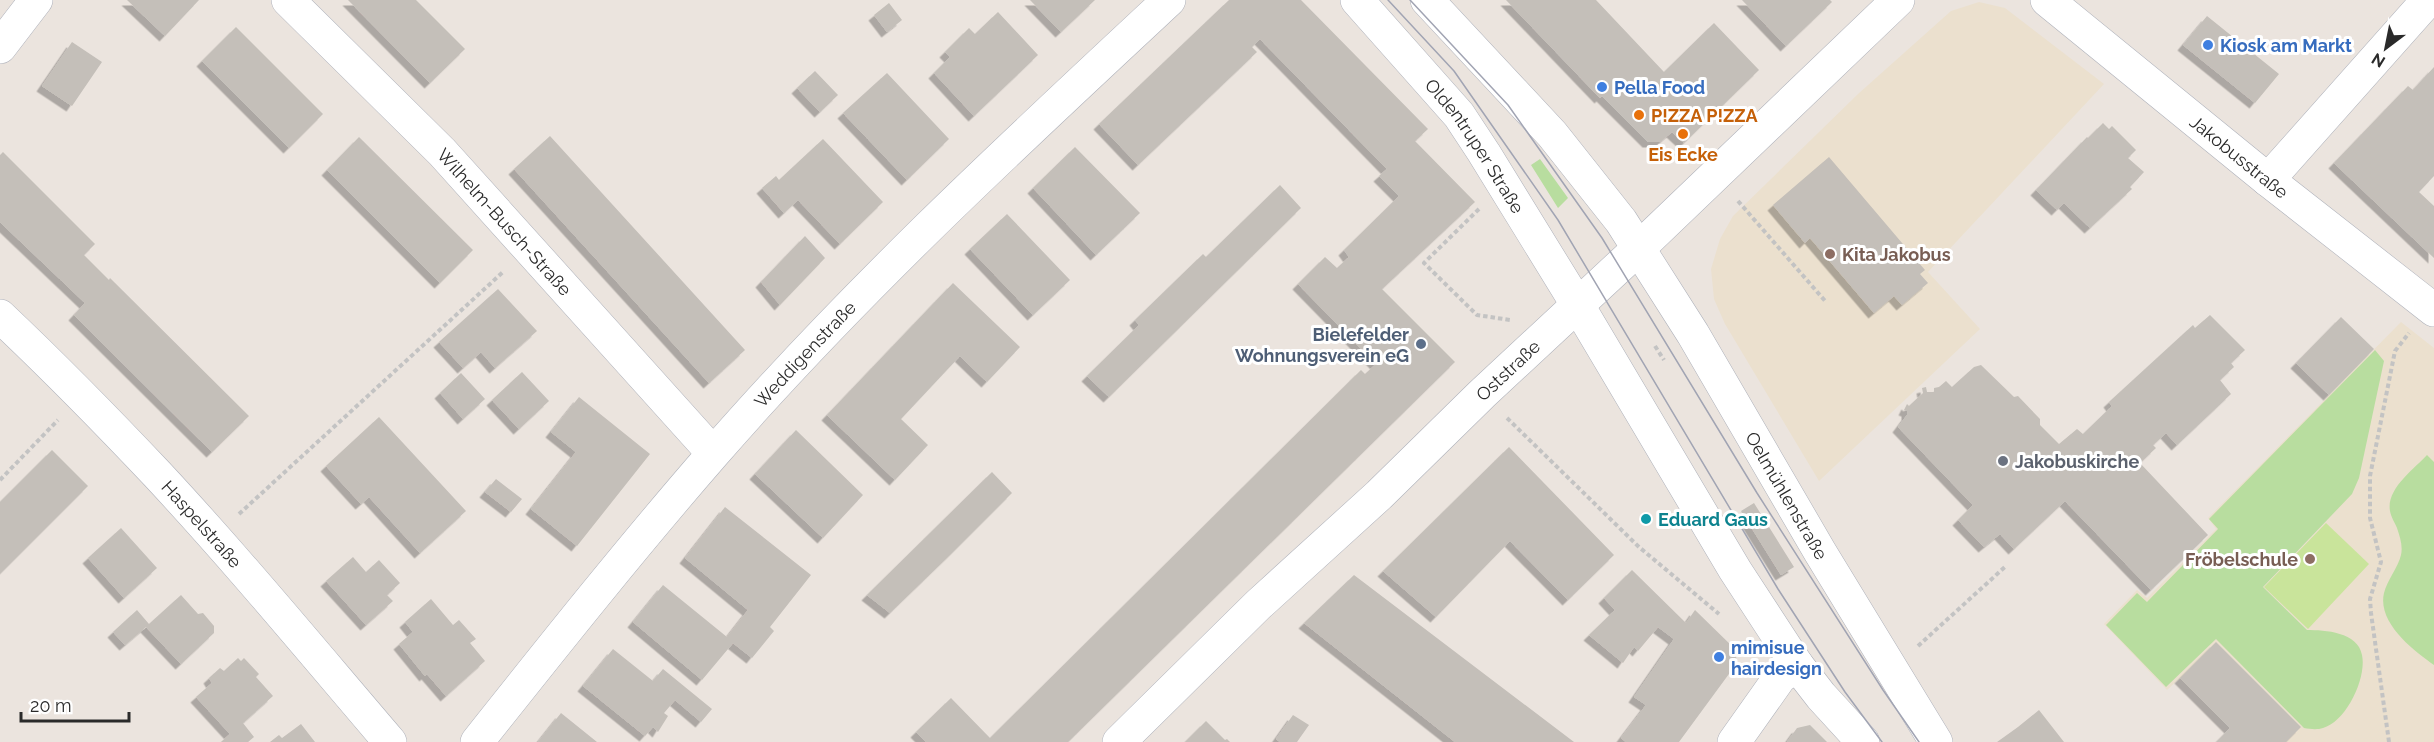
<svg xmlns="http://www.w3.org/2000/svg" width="2434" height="742" font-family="Raleway,sans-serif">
<defs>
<filter id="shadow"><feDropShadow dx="-5.5" dy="5.5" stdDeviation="0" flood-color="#0004"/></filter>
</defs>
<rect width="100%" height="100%" fill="#ebe4de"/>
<path fill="#ebe0ce" d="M1979 2 2005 8 2104 84 1928 272 1980 329 1819 481 1725 324 1714 299 1711 269 1720 239 1733 216 1858 94 1951 11Z
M2401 322 2434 348V742H2245L2180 678 2167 690 2104 624 2137 590 2147 598 2216 529 2208 518Z"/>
<path fill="#b8dd9f" d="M1540 159 1568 198 1558 208 1531 165Z
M2375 350 2384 361 2359 478 2352 494 2263 587 2307 630C2325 630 2358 632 2362 655 2367 678 2346 722 2323 728 2317 730 2310 729 2304 728L2216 639 2166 687 2106 625 2137 593 2147 602 2218 529 2209 519Z
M2427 455 2434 462V665C2414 651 2377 623 2384 593 2387 580 2398 568 2401 555 2403 546 2400 537 2397 528 2395 523 2391 517 2390 511 2386 489 2414 469 2427 455Z"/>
<path fill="#c9e49b" d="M2326 523 2369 564 2308 629 2264 587Z"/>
<path fill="#c4bfb9" filter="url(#shadow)" d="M127 0H199L165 36Z
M348 0H416L465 49 430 83Z
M1030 0H1095L1061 32Z
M1229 0H1301L1428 129 1415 141 1475 202 1382 289 1455 362 1068 742H926L916 732 951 698 990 738 1361 370 1365 374 1376 364 1298 284 1325 257 1337 268 1349 257 1344 250 1399 196 1379 176 1387 169 1260 39 1252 47 1257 52 1138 165 1099 124Z
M1506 0H1596L1664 72 1714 23 1759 70 1684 143 1672 132 1660 142H1648L1602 96 1600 98Z
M1742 0H1830L1832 2 1786 46Z
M889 3 902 20 887 32 874 15Z
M998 12 1038 55 974 116 934 73 950 57 945 52 969 28 975 34Z
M2207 16 2279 74 2255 103 2183 45Z
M236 27 323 114 289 148 202 61Z
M72 42 102 62 72 106 42 86Z
M2434 67V176L2419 192 2434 206V258L2334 163 2408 86 2413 90Z
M815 71 838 95 820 112 797 88Z
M887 73 949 139 907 180 843 113Z
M2103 123 2109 129 2112 126 2136 150 2128 158 2144 172 2130 187 2132 189 2090 228 2064 203 2057 210 2036 190 2087 137 2088 138Z
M550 136 745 350 709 383 514 169Z
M359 137 473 250 440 283 327 170Z
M823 139 883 202 840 244 798 200 784 213 762 188 776 176 779 180Z
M1075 147 1140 213 1096 255 1033 188Z
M3 152 95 244 84 255 109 280 110 278 249 416 212 452 74 315 85 303 0 222V155Z
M1829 157 1925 270 1920 274 1928 283 1902 305 1894 296 1874 313 1810 238 1805 243 1773 205Z
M1280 185 1301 208 1109 397 1087 376 1139 325 1135 320 1203 254 1206 257Z
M1007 214 1070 280 1033 315 970 249Z
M805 236 825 258 780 305 761 282Z
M953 283 1020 347 987 382 960 356 901 419 928 445 895 480 827 415Z
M498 289 537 331 495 368 481 352 463 368 439 342Z
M2210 315 2245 350 2231 363 2234 367 2220 380 2231 394 2177 445 2166 433 2153 445 2156 448 2140 463 2208 535 2151 590 2065 501 2014 549 2000 534 1984 547 1958 520 1973 505 1898 427 1907 415V411L1904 410 1907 404 1909 406 1923 393 1922 388 1926 387 1927 392H1934V388L1939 387 1946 381 1952 387 1974 367 1981 365 2014 397 2018 396 2040 419V425L2059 444 2077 429 2083 434 2112 406 2109 402 2193 325 2195 328Z
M2341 317 2374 349 2329 395 2296 363Z
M522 372 549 401 519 429 492 400Z
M461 373 485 399 463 419 440 393Z
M579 397 650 454 577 546 531 509 576 452 551 432Z
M379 417 466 511 420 553 369 497 361 504 326 466Z
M796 430 863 495 823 538 755 474Z
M1509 447 1614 555 1568 600 1510 541 1436 617 1383 571Z
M52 450 88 486 0 574V502Z
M992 472 1012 493 950 555 890 613 867 595Z
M496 479 522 499 511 512 485 492Z
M1754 503 1794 567 1781 575 1741 511Z
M725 507 811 575 770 627 774 631 752 658 733 643 702 680 633 622 663 585 727 637 748 610 685 558Z
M121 528 157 568 124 598 88 558Z
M353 557 366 572 379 560 400 583 387 595 393 601 366 625 326 581Z
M1632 570 1686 623 1695 610 1735 649 1737 663 1679 742H1626L1621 738 1646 705 1634 697 1674 639 1658 627 1638 651 1634 647 1623 663 1589 635 1615 610 1604 598Z
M1354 575 1574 742H1455L1304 623Z
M181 595 198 614 203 613 214 626V633L181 664 146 627 125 645 113 632 137 610 149 624Z
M431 599 453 625 459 620 476 639 470 643 485 661 446 696 427 674 425 676 399 644 413 632 405 622Z
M2216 642 2301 727 2286 742H2216L2230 728 2180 678Z
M613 649 653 681 663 669 712 709 701 722 675 700 664 713 668 716 658 732 653 727 645 736 583 686Z
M238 658 241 661 244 658 259 674 256 677 273 696 243 723 254 737 248 742H221L230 734 196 697 212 683 209 678 220 668 224 671Z
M2039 710 2064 742H1997L2018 727Z
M561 713 597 742H538Z
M1293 715 1309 725 1297 742H1280L1276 739Z
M1206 721 1225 740 1227 739 1230 742H1185Z
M301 724 315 742H270L279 735 282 738Z
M1810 725 1827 742H1787L1797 728Z"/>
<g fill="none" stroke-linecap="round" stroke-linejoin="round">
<g stroke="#aeb1ba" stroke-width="34">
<g id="minor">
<path id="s1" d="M288 0 442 152 713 453"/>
<path id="s2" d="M2047 0 2268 180 2434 310"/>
<path d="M0 47 36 0"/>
<path d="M2268 180 2428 0"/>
<path id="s3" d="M0 316C54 367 106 420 157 474 238 561 313 652 390 742"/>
<path id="s4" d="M477 742C554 645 632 547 713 454 854 292 1012 146 1169 0"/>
<path d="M1734 742 1780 677 1797 665"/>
</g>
</g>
<g stroke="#aeb1ba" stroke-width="34">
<g id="tertiary">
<path id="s5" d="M1357 0 1459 115 1484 153 1577 304 1735 570 1797 665 1821 696 1863 742"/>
<path id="s6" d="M1427 0 1552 134 1621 221 1693 334 1820 552 1936 742"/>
<path id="s7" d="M1119 742 1258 605 1379 495 1482 394 1639 248 1898 0"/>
</g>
</g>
<path stroke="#c3c3c3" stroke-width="4" stroke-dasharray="4.5 3" stroke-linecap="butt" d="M1738 201 1826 302
M1479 209 1424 263 1477 315 1510 320
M1655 346 1664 360
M1507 418 1639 547 1719 614
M0 480 58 420
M239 514 503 272
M1918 646 2006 566
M2389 742 2371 613 2370 599 2381 562 2370 518V476L2395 351 2409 333"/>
<use href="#minor" stroke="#fff" stroke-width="33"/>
<use href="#tertiary" stroke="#fff" stroke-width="33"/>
<path stroke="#a1a4b3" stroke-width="1.5" d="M1388 0 1454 71 1558 220 1778 589 1845 692 1882 742
M1410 0 1508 105 1602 238 1757 493 1883 690 1919 742"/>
</g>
<g fill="#3f7fe0" stroke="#fff" stroke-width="2">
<circle cx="2208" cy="45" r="6"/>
<circle cx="1602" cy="87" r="6"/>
<circle cx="1719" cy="657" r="6"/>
</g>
<g fill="#e8710a" stroke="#fff" stroke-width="2">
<circle cx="1639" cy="115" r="6"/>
<circle cx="1683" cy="134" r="6"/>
</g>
<g fill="#8d6e63" stroke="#fff" stroke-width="2">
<circle cx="1830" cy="254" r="6"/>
<circle cx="2310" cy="559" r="6"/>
</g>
<circle fill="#5c6f8a" stroke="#fff" stroke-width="2" cx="1421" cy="344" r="6"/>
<circle fill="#6b7280" stroke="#fff" stroke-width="2" cx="2003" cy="461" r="6"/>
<circle fill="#0f9aa8" stroke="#fff" stroke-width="2" cx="1646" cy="519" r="6"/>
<g text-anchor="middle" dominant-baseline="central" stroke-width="6" stroke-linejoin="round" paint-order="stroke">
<g font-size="18" font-weight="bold" fill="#366cbe" stroke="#fff" text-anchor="start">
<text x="2220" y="45">Kiosk am Markt</text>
<text x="1614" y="87">Pella Food</text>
<text x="1731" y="647">mimisue<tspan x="1731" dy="21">hairdesign</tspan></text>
</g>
<g font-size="18" font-weight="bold" fill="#c56008" stroke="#fff" text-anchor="start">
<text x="1651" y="115">P!ZZA P!ZZA</text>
<text x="1683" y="154" text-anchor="middle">Eis Ecke</text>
</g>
<g font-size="18" fill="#2a2a2a" stroke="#fff">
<text stroke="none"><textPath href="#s5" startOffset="188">Oldentruper Straße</textPath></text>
<text stroke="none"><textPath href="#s2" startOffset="248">Jakobusstraße</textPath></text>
<text stroke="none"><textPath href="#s1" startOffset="310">Wilhelm-Busch-Straße</textPath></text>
<text stroke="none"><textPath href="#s4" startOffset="508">Weddigenstraße</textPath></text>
<text stroke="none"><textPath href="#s7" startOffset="538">Oststraße</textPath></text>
<text stroke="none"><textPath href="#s6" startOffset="615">Oelmühlenstraße</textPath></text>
<text stroke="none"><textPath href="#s3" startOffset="290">Haspelstraße</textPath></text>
</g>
<g font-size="18" font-weight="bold" fill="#785e54" stroke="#fff" text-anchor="start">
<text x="1842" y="254">Kita Jakobus</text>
<text x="2298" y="559" text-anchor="end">Fröbelschule</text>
</g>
<g font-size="18" font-weight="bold" fill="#4e5e75" stroke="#fff" text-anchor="end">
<text x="1409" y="334">Bielefelder<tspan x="1409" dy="21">Wohnungsverein eG</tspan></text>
</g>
<g font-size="18" font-weight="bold" fill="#5b616d" stroke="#fff" text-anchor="start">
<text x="2015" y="461">Jakobuskirche</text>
</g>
<g font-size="18" font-weight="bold" fill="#0d838f" stroke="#fff" text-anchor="start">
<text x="1658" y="519">Eduard Gaus</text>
</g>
</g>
<g transform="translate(2386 48) rotate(212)" stroke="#ffffff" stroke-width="4.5" paint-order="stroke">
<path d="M0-4.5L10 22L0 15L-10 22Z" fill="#2a2a2a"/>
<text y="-9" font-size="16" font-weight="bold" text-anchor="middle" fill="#2a2a2a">N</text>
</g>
<path d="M21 712v9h108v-9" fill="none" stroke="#2a2a2a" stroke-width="3"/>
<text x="30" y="712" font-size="18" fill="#2a2a2a" stroke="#ffffff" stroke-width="4.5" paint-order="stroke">20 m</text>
</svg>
